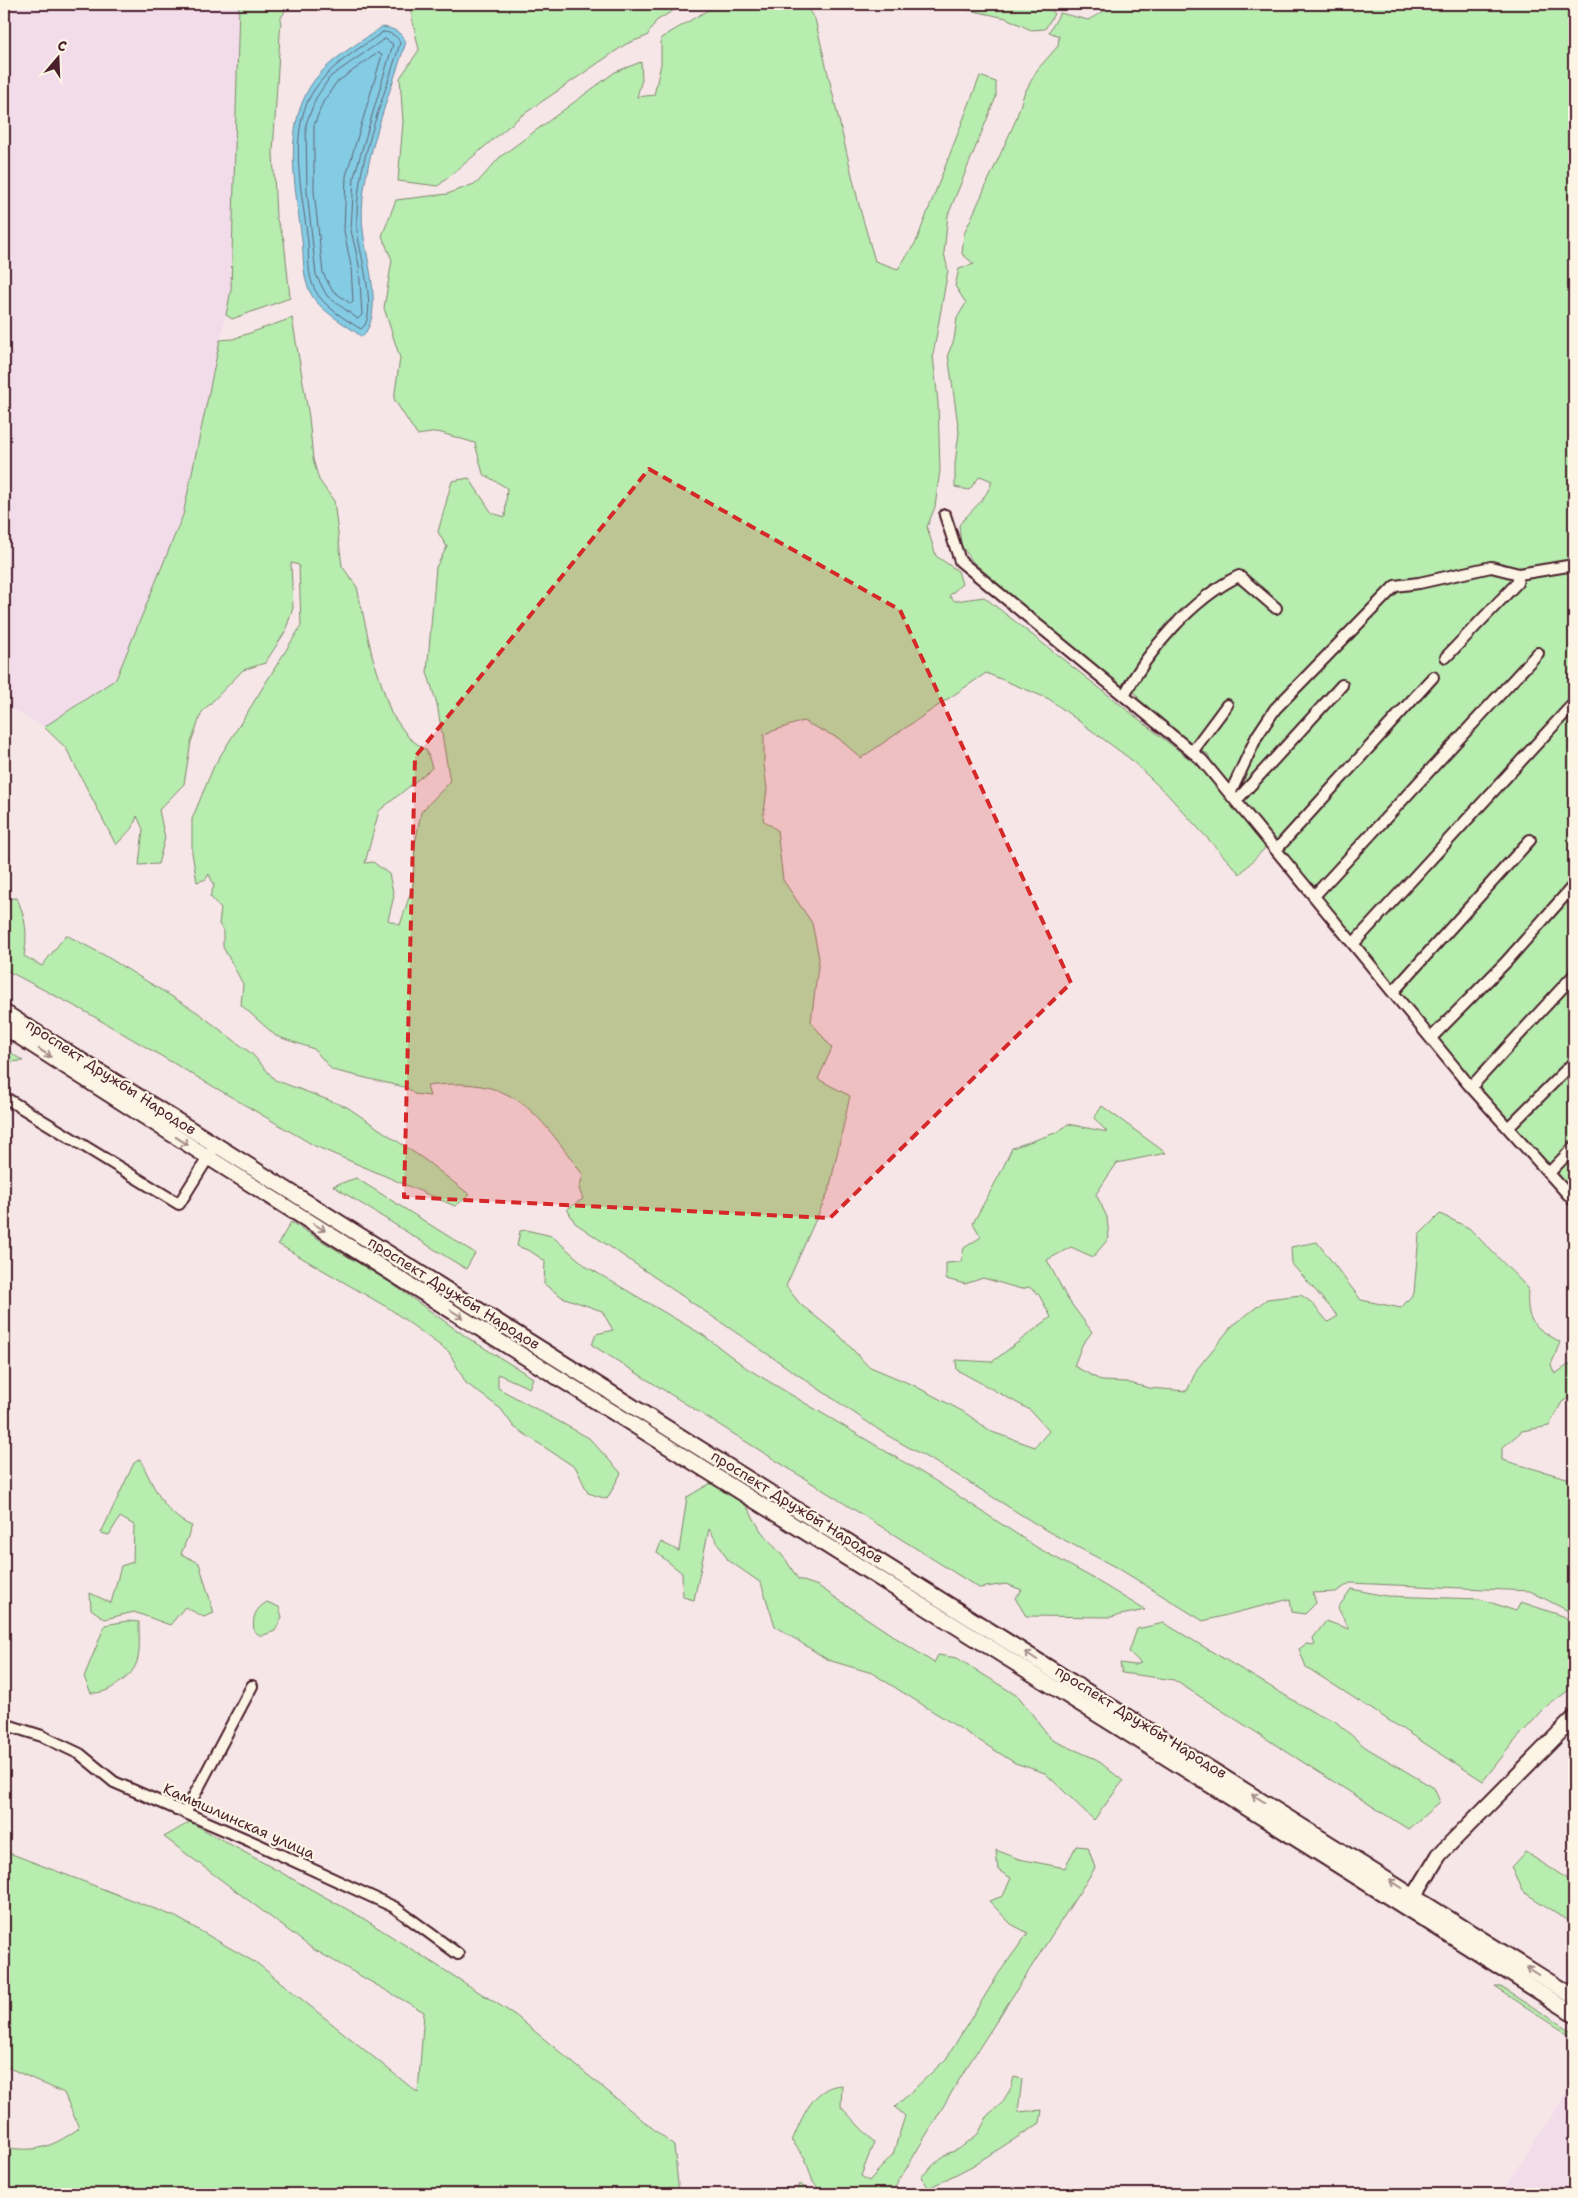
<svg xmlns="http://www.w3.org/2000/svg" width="1578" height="2198" font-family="'Shantell Sans',sans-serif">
<rect width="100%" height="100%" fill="#f6e6e8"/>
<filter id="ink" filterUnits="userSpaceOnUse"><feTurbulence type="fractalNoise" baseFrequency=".02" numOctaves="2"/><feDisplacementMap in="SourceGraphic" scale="10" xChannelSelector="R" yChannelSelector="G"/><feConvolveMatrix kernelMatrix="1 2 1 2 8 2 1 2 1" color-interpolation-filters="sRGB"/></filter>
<g filter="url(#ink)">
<path fill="#f2dcea" d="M4 4H239L231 290 183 515 116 679 44 727 4 704Z
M1574 2081V2194H1501Z"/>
<path fill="#b7edaf" stroke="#80866d" d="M239 4H289L281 18 273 152 276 217 284 240 290 298 232 319 226 315 231 290Z
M409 4H684L656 21 647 36 626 44 521 116 438 186 398 181 403 122 400 78 419 50Z
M718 4H804L815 19 860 209 875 261 898 269 916 242 980 76 996 82V97L948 215 944 253 948 270 933 355 938 402 940 470 935 507 927 527 936 556 958 571 962 584 949 596 955 601 984 597 1202 769 1266 847 1240 874 1167 794 1129 758 1049 699 986 673 861 758 838 738 803 721 764 734V765L767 789 763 820 777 830 783 880 812 923 819 958 811 1022 832 1048 818 1079 850 1096 829 1190 786 1286 800 1304 840 1336 868 1366 913 1385 964 1412 992 1432 1035 1447 1049 1431 1030 1410 957 1370 956 1360 992 1362 1051 1317 1039 1295 1029 1287 1021 1289 983 1278 965 1284 946 1279V1263L961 1262 964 1248 981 1237 973 1223 1000 1174 1012 1148 1058 1132 1068 1124 1107 1132 1094 1118 1102 1106 1166 1153 1117 1163 1096 1194 1107 1217 1109 1238 1093 1257 1071 1247 1047 1260 1067 1298 1092 1332 1082 1345 1074 1366 1102 1381 1126 1382 1149 1388 1187 1391 1197 1369 1231 1327 1267 1299 1301 1295 1311 1302 1328 1322 1338 1316 1292 1264 1291 1247 1317 1242 1361 1300 1401 1308 1414 1293 1419 1235 1440 1214 1469 1228 1528 1288C1526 1323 1532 1325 1560 1342L1551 1365 1555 1374 1574 1361V1394L1562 1402 1549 1426 1522 1431 1502 1448V1460L1574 1480V1614L1530 1591 1350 1583 1336 1592 1313 1593 1316 1603 1305 1614 1292 1612 1290 1599 1203 1621 1121 1570 1049 1532 949 1470 885 1434 575 1223 567 1209 583 1199 579 1189 583 1175C535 1110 515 1075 427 1086L430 1096 414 1094 408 1088 332 1070 314 1049 276 1036 241 1005 243 984 223 947V930L219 924 221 909 210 896 214 886 209 874 206 879 197 882 192 853V819L214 766 301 626 299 565 291 563 293 608 285 632 265 663 243 670 202 712 191 742 184 784 159 810 165 838 158 864 139 865 143 829 137 816 133 827 116 845 66 748 44 727 116 679 183 515 220 340 233 339 292 318 309 417 313 459 319 480 334 501 342 566 357 587 372 655 391 713 409 738 427 751 432 768 379 811 365 863 373 862 389 874 394 896 388 920 400 925 413 885 415 845 421 812 450 782 437 704 427 672 436 567 447 547 438 532 452 481 469 478 492 513 505 517 507 488 483 474 475 443 438 432 417 435 394 399 400 358 384 308 392 260 382 236 396 200 447 194 477 183 500 157 615 72 641 62 642 79 637 97 654 95 661 64V38Z
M942 4H1048L1054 14 1045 29 1031 30 1006 18Z
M1117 4H1574V1202L1212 765 1208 754 1189 745 1137 701 1138 697 1132 689H1122L1111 677 1084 658 972 561 961 545 959 525C970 511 987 499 992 481L980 476 969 490 955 487V464L959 432 948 354 954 340 957 318 966 303 955 286 959 269 974 264 962 254 964 234 1015 122 1024 94 1037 70 1058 46 1059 36 1049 32 1060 13 1088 20Z
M17 898C26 919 28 934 24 956L42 966 66 935 104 955 197 1012 252 1054 275 1080 347 1107 425 1160 470 1195 455 1206 315 1146 86 1012 4 969V899Z
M4 1048 23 1061 4 1062Z
M356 1178 475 1253 466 1269 333 1186Z
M291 1222 391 1283 468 1338 533 1378 529 1388 498 1374V1388L589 1438 621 1473 607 1499 588 1493 576 1468 514 1427 501 1409 466 1383 449 1352 390 1309 278 1244Z
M526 1230 552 1236 587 1267 703 1335 748 1369 934 1480 1038 1548 1089 1576 1145 1610 1111 1617 1026 1616 1015 1598 1022 1590 1006 1584 979 1588 592 1345 596 1334 613 1330 602 1311 562 1297 544 1284 545 1261 530 1251 517 1246 520 1231Z
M140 1459C152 1483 164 1515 192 1526L181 1554 199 1563 214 1613 204 1617 185 1607 170 1625 134 1612 105 1619 91 1609 90 1593 111 1603 121 1566 133 1562 134 1525 120 1517 109 1535 101 1533 134 1463Z
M711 1483 746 1505 761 1531 786 1560 798 1579 818 1586 934 1663 938 1655 957 1658 1019 1697 1052 1740 1096 1759 1123 1781 1094 1820 1045 1773 1015 1763 872 1673 828 1660 775 1626 761 1583 728 1560 709 1529 694 1600 683 1597 682 1573 657 1553 661 1542 679 1551 687 1497Z
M1351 1589 1386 1596 1480 1599 1516 1611 1521 1602 1563 1616 1574 1623V1686L1544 1709 1513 1743 1483 1781 1306 1667 1299 1649 1306 1644 1315 1645 1313 1638 1326 1621 1349 1629 1338 1608Z
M267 1602 279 1607 282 1617 275 1631 261 1636 254 1631C252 1617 255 1609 267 1602Z
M127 1621 139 1622C139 1651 144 1668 116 1685 107 1691 102 1693 91 1693L84 1677 105 1625Z
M1164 1623 1318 1715 1335 1721 1365 1747 1434 1788 1440 1802 1408 1829 1174 1680 1122 1673 1120 1663 1134 1665 1141 1663 1129 1652 1137 1629Z
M190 1822 361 1917 515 2015 674 2146 679 2194H4V2147C36 2153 53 2147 79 2128L64 2093 7 2067 4 2056V1851L176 1917 258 1964 418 2093 424 2012 313 1949 164 1837Z
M1076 1846 1088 1847 1095 1868 965 2070 891 2194H823L813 2182 805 2158 792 2141C802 2118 813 2086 842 2085L841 2107 874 2142 861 2176 869 2181 893 2154 905 2116 895 2107 946 2059 999 1973 1028 1933 1011 1924 989 1901 1003 1896 1011 1878 998 1870 996 1850 1019 1859 1065 1868Z
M1525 1852 1574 1883V1924L1522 1891 1511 1867Z
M1495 1987H1501L1574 2033V2038Z
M1014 2077 1022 2079 1018 2112 1042 2110 1040 2123 972 2166 929 2188 921 2177 944 2155 959 2149 978 2134 988 2115 1002 2103 1011 2088Z
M800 2184 814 2194H795Z"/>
<path fill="#83cce4" stroke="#6c879a" d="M382 27C393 28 401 32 406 42 390 93 356 178 363 230 366 260 385 313 362 337 346 324 319 311 310 292 302 275 304 258 302 240 296 192 284 138 306 94 321 63 355 46 382 27Z"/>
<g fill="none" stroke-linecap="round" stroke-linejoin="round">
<path stroke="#616475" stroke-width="1" d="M383 32C390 32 398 36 400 43 383 103 354 165 357 229 358 248 380 317 361 329 346 320 323 306 315 290 307 275 309 258 308 242 303 196 287 135 312 93 329 66 357 50 383 32Z
M385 39 393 44 354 177 351 230 359 265 362 315 358 319 327 296 316 275 307 191 306 124 316 98 330 77Z
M378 53 382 55 346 176 344 231 351 266 353 302 351 304 332 290 323 273 314 191V125L323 102 336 83Z"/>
<g stroke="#4a1f2b" stroke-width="14">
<path id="street" d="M945 515 960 561 1202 760 1469 1085 1574 1201
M1446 657 1517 583 1519 574
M1124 696C1147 651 1193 598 1239 576L1276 608
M1192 752 1227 705
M1230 794 1257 736 1275 709 1395 586 1419 583 1491 567 1519 574 1574 565
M1236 801 1342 685
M1276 850 1433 677
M1314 896 1538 653
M1353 944 1574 703
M1393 992 1530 840
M1431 1038 1506 962 1574 885
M1471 1087 1574 975
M4 1097 179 1204 216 1145
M1508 1128 1574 1062
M1549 1173 1574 1147
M4 1724 42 1736 80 1754 114 1782 257 1844 394 1907 458 1954
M185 1813 252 1686"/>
</g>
<g stroke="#4a1f2b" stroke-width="18">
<path id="secondary" d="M4 1012 1574 1997
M4 1027C524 1361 1052 1683 1574 2014
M1410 1903 1439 1855 1574 1718"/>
</g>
<use href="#street" stroke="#fcf5e5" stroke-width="10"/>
<use href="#secondary" stroke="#fcf5e5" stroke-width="14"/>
</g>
<defs><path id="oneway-shaft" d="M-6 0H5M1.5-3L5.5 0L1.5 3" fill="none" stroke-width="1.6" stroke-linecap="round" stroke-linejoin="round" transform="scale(1.25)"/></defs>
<g stroke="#a38a88">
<use href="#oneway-shaft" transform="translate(45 1053) rotate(33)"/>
<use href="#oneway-shaft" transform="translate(182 1141) rotate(33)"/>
<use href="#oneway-shaft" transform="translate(319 1227) rotate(32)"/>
<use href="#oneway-shaft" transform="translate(457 1314) rotate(32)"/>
<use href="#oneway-shaft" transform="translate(1031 1656) rotate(-148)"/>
<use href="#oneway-shaft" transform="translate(1258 1798) rotate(-148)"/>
<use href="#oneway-shaft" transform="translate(1396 1884) rotate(-148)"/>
<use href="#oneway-shaft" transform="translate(1533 1971) rotate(-148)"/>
</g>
</g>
<path fill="#d62828" fill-opacity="0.2" stroke="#d62828" stroke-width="4" stroke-dasharray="10 6" stroke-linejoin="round" d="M649 469 900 610 1071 983 830 1218 404 1197 415 757Z"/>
<g text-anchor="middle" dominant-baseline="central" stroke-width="4.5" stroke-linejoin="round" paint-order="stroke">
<g font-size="15" fill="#4a1f2b" stroke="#fcf5e5">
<text transform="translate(111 1077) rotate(33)">проспект Дружбы Народов</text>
<text transform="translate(454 1293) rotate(32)">проспект Дружбы Народов</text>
<text transform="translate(797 1507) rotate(32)">проспект Дружбы Народов</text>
<text transform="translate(1141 1722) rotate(32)">проспект Дружбы Народов</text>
<text transform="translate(239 1821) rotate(24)">Камышлинская улица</text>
</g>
</g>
<rect width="1578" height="2198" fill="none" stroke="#fcf5e5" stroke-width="20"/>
<rect x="10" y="10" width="1558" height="2178" fill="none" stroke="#4a1f2b" stroke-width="2" filter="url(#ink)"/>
<g transform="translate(58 58) rotate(19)" stroke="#fcf5e5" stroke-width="4" paint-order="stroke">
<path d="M0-4L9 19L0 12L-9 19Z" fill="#4a1f2b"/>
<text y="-8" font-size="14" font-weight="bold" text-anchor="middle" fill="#4a1f2b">С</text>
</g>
</svg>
